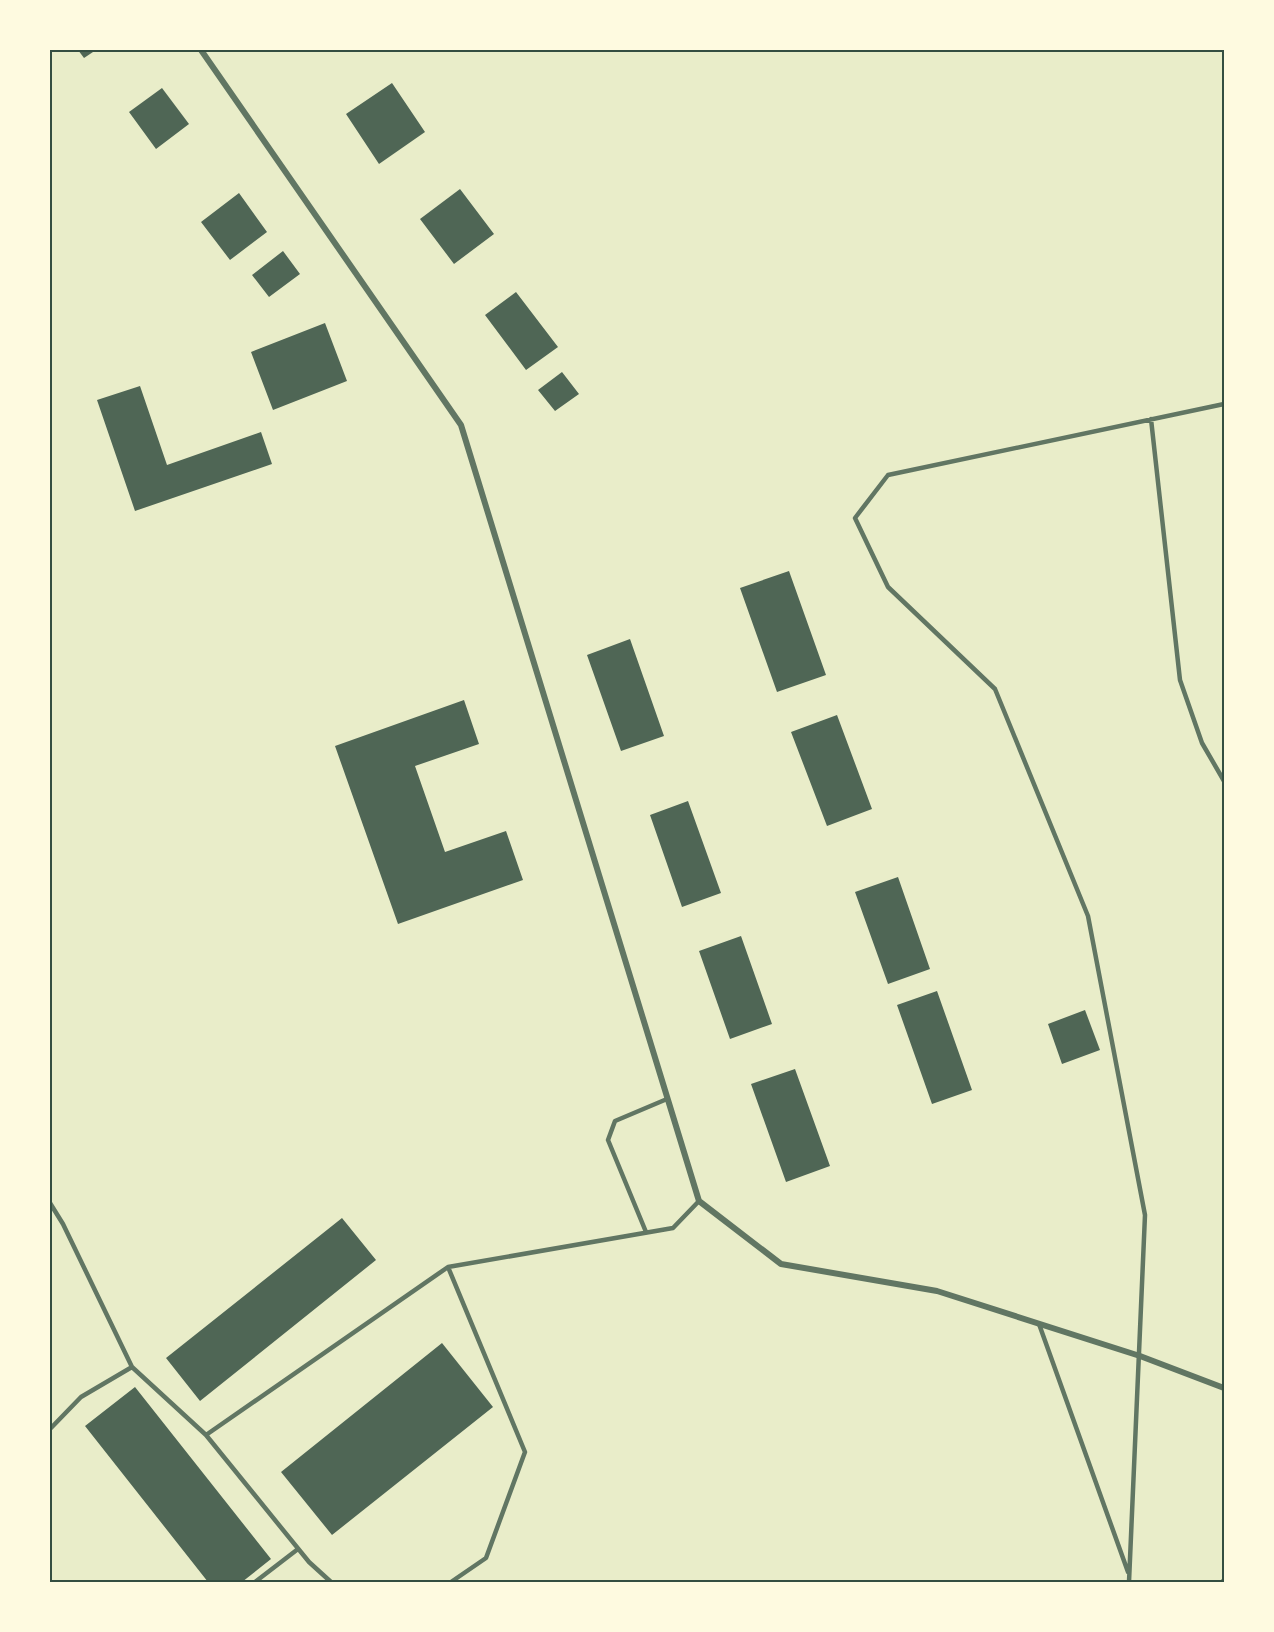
<svg xmlns="http://www.w3.org/2000/svg" width="1274" height="1632" font-family="'Work Sans',sans-serif">
<rect width="100%" height="100%" fill="#e9edc9"/>
<path fill="#4f6655" d="M78 50H96L84 58Z
M392 83 425 132 379 164 346 114Z
M162 88 189 124 156 149 129 112Z
M460 189 494 234 454 264 420 219Z
M239 193 267 232 230 260 201 222Z
M283 251 300 274 269 297 252 275Z
M516 292 558 347 526 370 485 315Z
M325 323 347 381 273 410 251 352Z
M562 372 579 394 555 411 538 390Z
M140 386 167 465 261 432 272 464 135 511 97 400Z
M789 571 826 675 777 692 740 588Z
M630 639 664 736 621 751 587 655Z
M464 700 479 744 415 766 445 852 506 831 523 880 398 924 335 746Z
M837 715 872 809 827 826 791 732Z
M688 801 721 893 682 907 650 815Z
M898 877 930 969 888 984 855 892Z
M741 936 772 1024 730 1039 699 951Z
M937 991 972 1090 932 1104 897 1005Z
M1085 1010 1100 1050 1062 1064 1048 1024Z
M795 1069 830 1166 786 1182 751 1084Z
M342 1218 376 1260 200 1401 166 1358Z
M442 1343 493 1407 332 1535 281 1472Z
M135 1387 271 1559 242 1582H208L85 1426Z"/>
<g fill="none" stroke-linecap="round" stroke-linejoin="round">
<path stroke="#617663" stroke-width="4.5" d="M1151 419 1180 680 1202 743 1224 781
M50 1203 63 1224 132 1367
M646 1232 608 1140 615 1121 667 1099
M1039 1324 1128 1572
M50 1429 81 1397 132 1367 206 1435 448 1267
M206 1435 309 1562 331 1582
M255 1582 298 1549
M451 1582 486 1558 525 1452 448 1267 673 1228 699 1201
M1129 1582 1145 1215 1088 916 995 689 888 587 855 518 888 475 1224 404
M1222 1582 1224 1580"/>
<path stroke="#617663" stroke-width="6" d="M201 50 461 425 699 1201 781 1264 937 1291 1140 1356 1224 1388"/>
</g>
<rect width="1274" height="1632" fill="none" stroke="#fefae0" stroke-width="102"/>
<rect x="51" y="51" width="1172" height="1530" fill="none" stroke="#344e41" stroke-width="2"/>
</svg>
